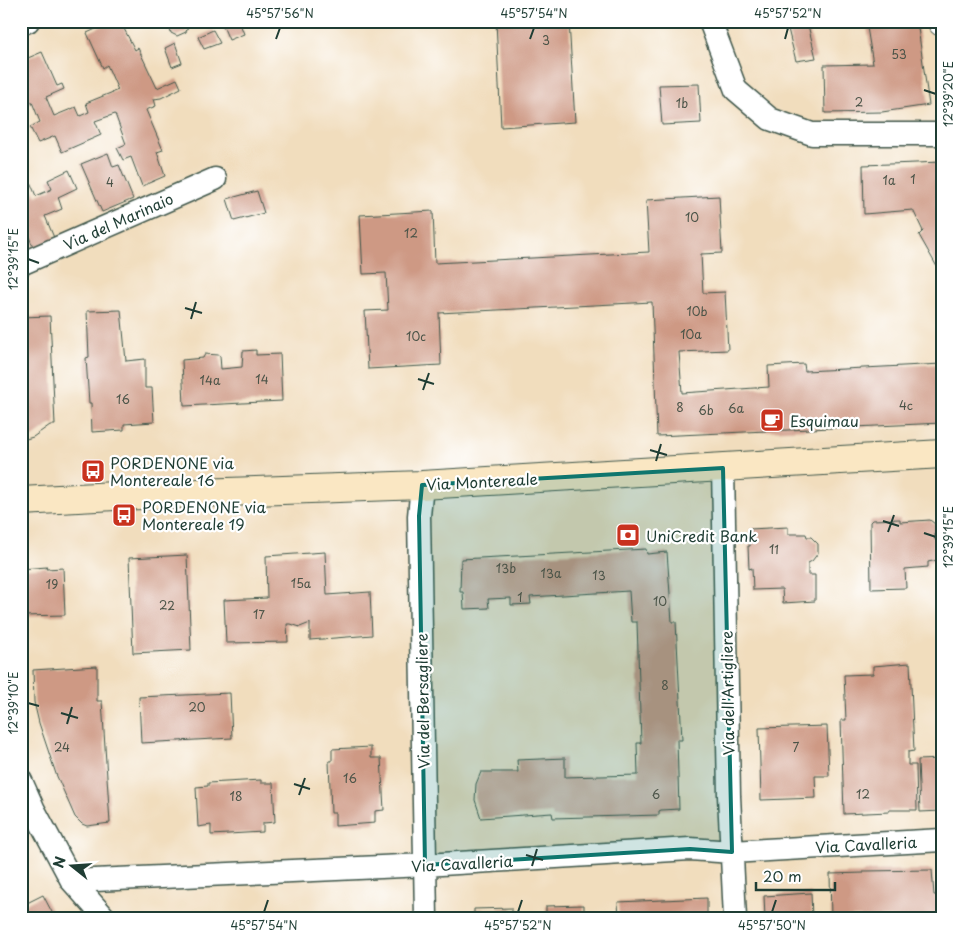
<svg xmlns="http://www.w3.org/2000/svg" width="963" height="939" font-family="'Playpen Sans',sans-serif">
<rect width="100%" height="100%" fill="#fff"/>
<filter id="ink" filterUnits="userSpaceOnUse"><feTurbulence type="fractalNoise" baseFrequency=".02" numOctaves="2"/><feDisplacementMap in="SourceGraphic" scale="10" xChannelSelector="R" yChannelSelector="G"/><feConvolveMatrix kernelMatrix="1 2 1 2 8 2 1 2 1" color-interpolation-filters="sRGB"/></filter>
<filter id="wash" filterUnits="userSpaceOnUse"><feTurbulence type="fractalNoise" baseFrequency=".0096" numOctaves="4" result="noise"/><feDisplacementMap in="SourceGraphic" scale="20" xChannelSelector="R" yChannelSelector="G"/><feGaussianBlur stdDeviation="1.12" result="paint"/><feColorMatrix in="noise" values="0 0 0 0 0 0 0 0 0 0 0 0 0 0 0 0 0 1.4 0 .05"/><feComposite in="paint" operator="in"/></filter>
<g filter="url(#wash)">
<rect width="100%" height="100%" fill="#f1ddbd"/>
<g id="blocks">
<path fill="#ce9984" d="M113 21H120L135 50 138 48 157 88 177 79 181 88 161 98 154 99 156 106 146 110 163 150 157 152 165 176 142 186 131 157 123 160 117 148 126 144 115 114 95 121 101 135 62 152 55 136 38 143 30 127 40 122 32 102 21 107V61L42 52 57 86 62 84 64 89 46 97 54 116 76 107 80 116 89 112 86 103 118 90 107 65 103 68 87 33Z
M163 21H186L188 26 186 32 177 36 171 33 170 29 167 30Z
M236 21H239L244 34 229 40 223 26Z
M496 21H569L575 122 501 127Z
M786 21H828L808 25 816 58 796 61Z
M866 21H917L929 105 882 112 825 113 824 65 873 64Z
M213 30 220 43 204 49 198 37Z
M175 43 182 63 172 67 165 48Z
M699 84 701 123 662 125 659 85Z
M108 153 113 167 119 165 133 199 102 212 81 164Z
M21 160 36 196 52 189 48 180 69 170 77 188 58 197 62 209 45 216 55 240 34 249 21 218Z
M942 162V272H940L919 235 923 231 913 210 864 214 863 165Z
M257 191 264 213 234 221 227 199Z
M719 196 722 253 701 254 703 293 725 292 728 350 679 352 682 393 769 387 768 366 804 364 805 371 942 364V423L657 436 652 302 439 313 441 365 368 369 365 311 388 310 386 273 363 274 360 215 433 211 435 263 649 252 646 200Z
M121 310 126 361 145 359V388H152L154 422 124 424V430L92 432 91 403H89L86 358 89 357 87 311Z
M50 316 55 425H50L33 437 26 439 21 438V317Z
M256 350V355L280 354 282 401 184 406 182 360 203 358 205 354 218 355 220 356 221 369 242 367 243 351Z
M900 519V522L930 520 935 524V540L942 539V559L928 562V567L905 569 906 588 871 589 870 522 872 520Z
M788 527V534H806L807 537H811L818 544V553L812 561 808 563V575H815V601L783 603 782 589 753 590 752 568 749 569 748 546H750V529Z
M646 549 647 554 667 552 672 622H676L682 740H677L679 809 661 810 659 811V815L553 818 552 813 481 818 475 800 476 784 481 772H518L517 760 565 758V777L638 775 637 743H641L637 622H631L629 591 530 597 531 604 511 605V598L488 599 489 608 464 609 463 592H460L461 559Z
M325 552 327 595 370 592 372 635 310 640V623L300 627 291 624H287L288 642 226 643 224 600 267 598 266 556Z
M187 555 191 650 133 653 129 558Z
M47 567 46 569 63 568 65 615 21 616V569Z
M910 663 914 751 908 752V765H916L917 810H889V812L844 814 841 720H846L844 675 873 674V666Z
M97 666V701H102L110 823 87 826 82 824 75 817 56 774 39 723 34 702 33 670Z
M230 693 232 738 141 743 139 697Z
M827 726 829 776H815L816 798 761 800 759 728Z
M371 747V758H381L384 810 375 811V823L335 826V813H331L329 761H332V749Z
M942 759V811L920 812 918 760Z
M261 780V783H273L275 822 263 823V832L211 835V825L198 827 196 787 208 786V783Z
M932 870 934 895H939V918L831 917 830 874 864 873V871Z
M811 893 812 918H765L764 896Z
M43 895 55 918H21V906Z
M707 898V918H619L618 902Z
M584 905V918H546V906Z
M512 908V918H474V909Z"/>
</g>
</g>
<g filter="url(#ink)">
<use href="#blocks" fill-opacity="0" stroke="#3e5549" stroke-width="1"/>
<g fill="none" stroke-linecap="round" stroke-linejoin="round">
<g stroke="#3e5549" stroke-width="25">
<path id="minor" d="M710 21 736 90 770 119 812 134H942
M21 24 28 21
M21 264 215 179
M723 468 729 796 735 918
M422 485 419 516 426 918
M21 781 34 810 72 881 105 918
M72 881 425 865 690 849 732 852 942 840"/>
</g>
<g stroke="#3e5549" stroke-width="30">
<path id="tertiary" d="M942 21V22"/>
</g>
<g stroke="#3e5549" stroke-width="30">
<path id="secondary" d="M21 501 115 496 422 485 942 454"/>
</g>
<use href="#minor" stroke="#fff" stroke-width="22"/>
<use href="#tertiary" stroke="#fff" stroke-width="28"/>
<use href="#secondary" stroke="#fae7c3" stroke-width="28"/>
</g>
</g>
<path fill="#0f766e" fill-opacity="0.2" stroke="#0f766e" stroke-width="4" stroke-linejoin="round" d="M723 468 732 852 690 849 425 865 419 516 422 485Z"/>
<path fill="none" stroke="#1f3d34" stroke-width="2" d="M276 39 280 28M530 39 534 28M785 39 788 28M924 90 936 94M28 259 39 263M185 308 202 313M191 319 196 302M418 379 434 384M423 390 429 373M650 450 667 455M656 461 661 444M883 521 899 526M888 532 894 515M924 533 936 537M28 703 39 706M61 713 78 718M67 724 72 707M294 784 310 789M299 795 305 778M526 855 543 860M532 866 537 849M264 912 268 900M518 912 522 900M772 912 776 900"/>
<defs>
<g id="cafe-square" transform="scale(1.25)"><rect x="-9" y="-9" width="18" height="18" rx="4" fill="#c8321e" stroke="#fff"/><path d="M-5.5-4.5H6V0H3Q3 3.5 0 3.5H-2.5Q-5.5 3.5-5.5 0ZM3-3.2v2h1.7v-2ZM-6 4.5H4V6H-6Z" fill="#fff"/></g>
<g id="bus-square" transform="scale(1.25)"><rect x="-9" y="-9" width="18" height="18" rx="4" fill="#c8321e" stroke="#fff"/><path d="M-5-6H5V4H4V6H2V4H-2V6H-4V4H-5ZM-3.5-4V0h7V-4ZM-3.5 1.2v1.5H-2V1.2ZM2 1.2v1.5H3.5V1.2Z" fill="#fff"/></g>
<g id="bank-square" transform="scale(1.25)"><rect x="-9" y="-9" width="18" height="18" rx="4" fill="#c8321e" stroke="#fff"/><path d="M-6-4H6V4H-6ZM0-2.3a2.3 2.3 0 1 0 0 4.6a2.3 2.3 0 1 0 0-4.6Z" fill="#fff"/></g>
</defs>
<g fill-rule="evenodd">
<use href="#cafe-square" x="772" y="420"/>
<use href="#bus-square" x="93" y="471"/>
<use href="#bus-square" x="124" y="515"/>
<use href="#bank-square" x="628" y="535"/>
</g>
<g text-anchor="middle" dominant-baseline="central" stroke-width="4.5" stroke-linejoin="round" paint-order="stroke">
<g font-size="12" fill="#4b5448">
<text x="546" y="40">3</text>
<text x="899" y="54">53</text>
<text x="859" y="102">2</text>
<text x="682" y="103">1b</text>
<text x="913" y="179">1</text>
<text x="889" y="180">1a</text>
<text x="110" y="182">4</text>
<text x="692" y="217">10</text>
<text x="411" y="233">12</text>
<text x="697" y="311">10b</text>
<text x="691" y="334">10a</text>
<text x="416" y="336">10c</text>
<text x="262" y="379">14</text>
<text x="210" y="380">14a</text>
<text x="123" y="399">16</text>
<text x="906" y="405">4c</text>
<text x="680" y="407">8</text>
<text x="736" y="408">6a</text>
<text x="706" y="410">6b</text>
<text x="774" y="549">11</text>
<text x="506" y="568">13b</text>
<text x="551" y="573">13a</text>
<text x="599" y="575">13</text>
<text x="301" y="583">15a</text>
<text x="52" y="584">19</text>
<text x="520" y="597">1</text>
<text x="660" y="601">10</text>
<text x="167" y="605">22</text>
<text x="259" y="614">17</text>
<text x="665" y="685">8</text>
<text x="197" y="707">20</text>
<text x="62" y="747">24</text>
<text x="796" y="747">7</text>
<text x="350" y="778">16</text>
<text x="656" y="794">6</text>
<text x="863" y="794">12</text>
<text x="236" y="796">18</text>
</g>
<g font-size="15" fill="#1f3d34" stroke="#fff">
<text transform="translate(118 221) rotate(-24)">Via del Marinaio</text>
<text transform="translate(482 481) rotate(-3)">Via Montereale</text>
<text transform="translate(727 693) rotate(-91)">Via dell'Artigliere</text>
<text transform="translate(422 701) rotate(-91)">Via del Bersagliere</text>
<text transform="translate(866 844) rotate(-3)">Via Cavalleria</text>
<text transform="translate(462 863) rotate(-3)">Via Cavalleria</text>
</g>
<g font-size="15" fill="#1f3d34" stroke="#fff" text-anchor="start">
<text x="790" y="420">Esquimau</text>
<text x="110" y="462">PORDENONE via<tspan x="110" dy="17">Montereale 16</tspan></text>
<text x="142" y="506">PORDENONE via<tspan x="142" dy="17">Montereale 19</tspan></text>
<text x="646" y="535">UniCredit Bank</text>
</g>
</g>
<rect width="963" height="939" fill="none" stroke="#fff" stroke-width="55"/>
<g transform="translate(72 866) rotate(287)" stroke="#ffffff" stroke-width="4" paint-order="stroke">
<path d="M0-4L9 19L0 12L-9 19Z" fill="#1f3d34"/>
<text y="-8" font-size="14" font-weight="bold" text-anchor="middle" fill="#1f3d34">N</text>
</g>
<path d="M756 882v8h79v-8" fill="none" stroke="#1f3d34" stroke-width="2.5"/>
<text x="763" y="882" font-size="15" fill="#1f3d34" stroke="#ffffff" stroke-width="4" paint-order="stroke">20 m</text>
<rect x="28" y="28" width="908" height="884" fill="none" stroke="#1f3d34" stroke-width="2"/>
<g font-size="12" text-anchor="middle" fill="#1f3d34">
<text x="280" y="18">45°57'56"N</text>
<text x="534" y="18">45°57'54"N</text>
<text x="788" y="18">45°57'52"N</text>
<text transform="translate(949 94) rotate(-90)" y="4">12°39'20"E</text>
<text transform="translate(14 259) rotate(-90)" y="4">12°39'15"E</text>
<text transform="translate(949 537) rotate(-90)" y="4">12°39'15"E</text>
<text transform="translate(14 703) rotate(-90)" y="4">12°39'10"E</text>
<text x="264" y="930">45°57'54"N</text>
<text x="518" y="930">45°57'52"N</text>
<text x="772" y="930">45°57'50"N</text>
</g>
</svg>
